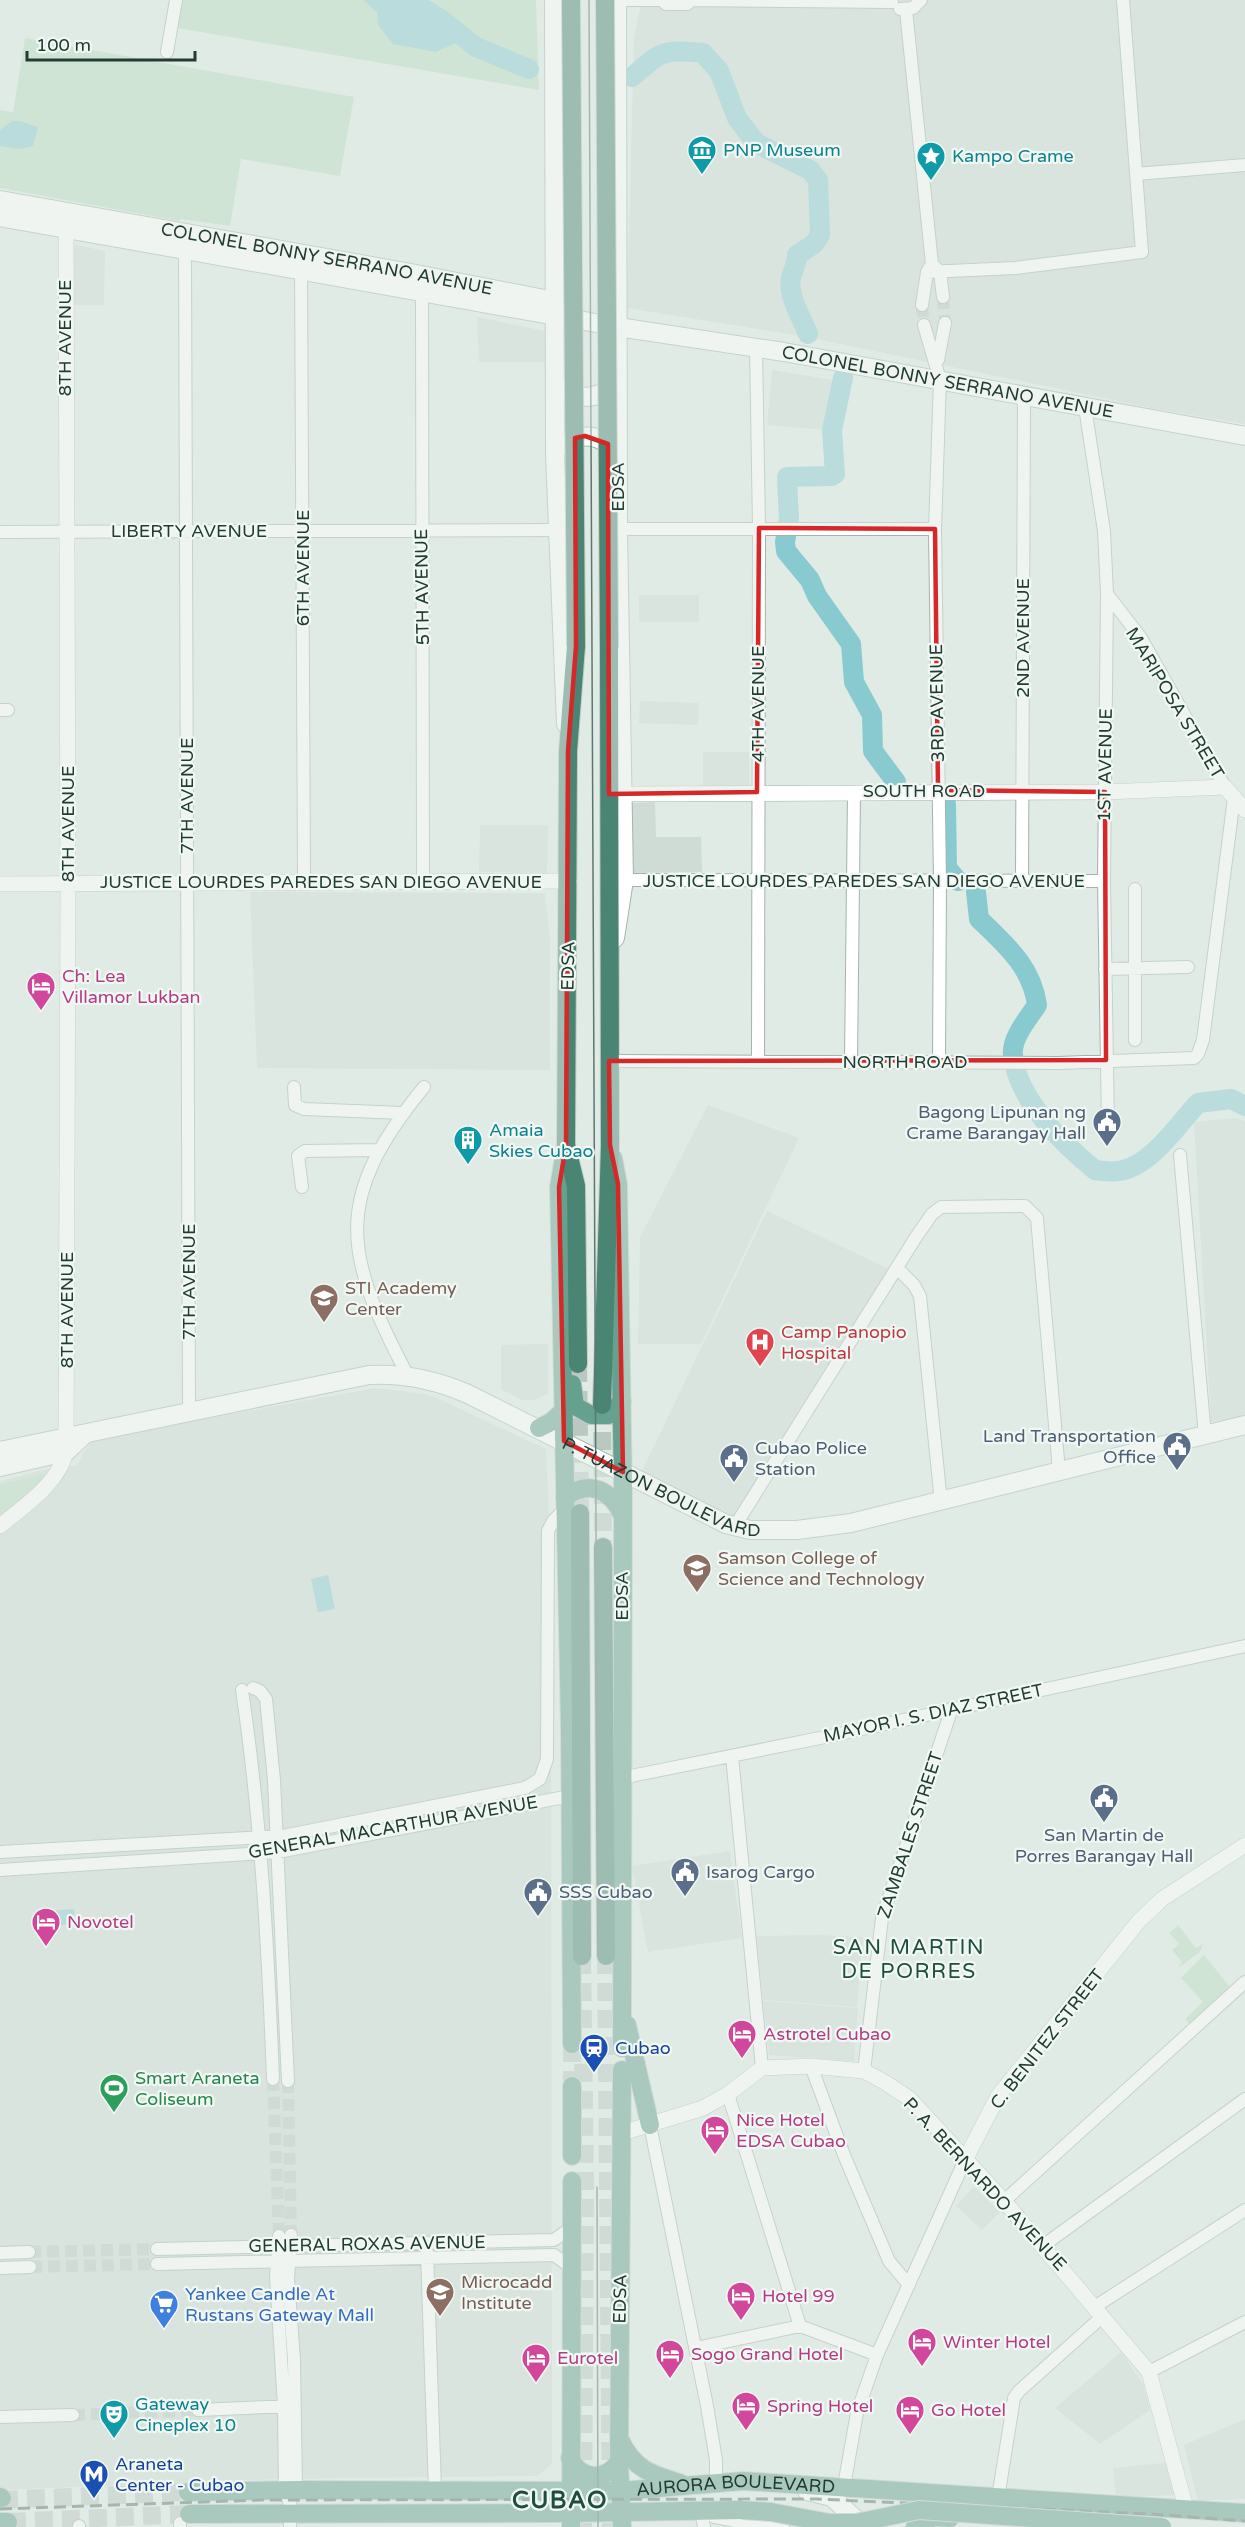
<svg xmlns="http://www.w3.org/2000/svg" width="1245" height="2527" font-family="'Varela Round',sans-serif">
<rect width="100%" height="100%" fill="#e1ebe6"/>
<path fill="#cfdbd5" d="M642 0H1245V424L1162 410 801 336 627 308 634 38Z
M67 243 105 251 104 305H69Z
M477 317 545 331 548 335 547 362H479Z
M772 370 834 380 826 430 767 425Z
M639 595H699V622H639Z
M640 701 699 703 698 725 639 723Z
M703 752H749V789H703Z
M655 802 656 837H701L702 872 633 873 631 803Z
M480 825H548L547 873 479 872Z
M250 892 545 893 550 942V1070L257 1068Z
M708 1105 799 1138 701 1344H638L640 1237Z
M1235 1118 1245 1121V1416L1211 1422 1194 1122Z
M767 1211 889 1269 735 1521 642 1471Z
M548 1344V1394L533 1400H522L501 1389V1345Z
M375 1388 425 1394 439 1399 546 1449 551 1569 552 2464 537 2476 282 2479 0 2490V1481L42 1470 78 1465 83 1453 92 1442 104 1437Z
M730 1851 742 1938 648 1952 632 1866Z
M819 1935 863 1937 857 2007 763 2000 756 1936Z
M763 2001 858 2008 854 2061 769 2055Z
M974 2187 1000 2212 982 2230 956 2206Z
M1121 2352 1143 2384 1150 2410 1100 2444 1055 2408Z
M1245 2419V2499L1198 2501 1184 2445Z
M1172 2462 1177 2495 1116 2497 1113 2468Z"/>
<path fill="#badcc1" d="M182 0H536L539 90 177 28Z
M25 38 354 97 340 176 241 159 230 226 181 219 179 221 0 188V110L13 112Z
M50 1473 0 1521V1484Z
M1178 1925 1196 1948 1203 1944 1200 1952 1178 1968 1182 1962 1172 1950 1179 1944 1169 1933Z
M1204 1955 1231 1988 1190 2025 1185 2019 1203 2002 1181 1978Z"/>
<path fill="#89cad0" d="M363 0C375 0 390 0 402 0 413 2 457 30 460 41L436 52 393 44 378 25 377 12Z
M12 121H20L38 127 33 146 21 149 0 146V130Z
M328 1575 335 1609 318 1612 311 1579Z
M74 1909 75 1924 48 1926 47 1911Z"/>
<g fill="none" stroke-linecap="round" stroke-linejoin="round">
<path stroke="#89cad0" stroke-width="20" d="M409 0 441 19 476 47 529 69
M632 77C662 51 662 49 703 53L719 71 737 118 756 143 810 170 818 180 820 235 814 244 797 255C797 265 793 269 791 278 787 295 802 318 808 334
M843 378 832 430 835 474 832 476 787 477 789 519 785 542 786 551 810 580 817 596 851 644 854 682 872 715 873 751 896 782
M946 804 947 868 958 881
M976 892 979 919C1006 945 1032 967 1037 1005 1028 1019 1011 1038 1013 1055 1017 1099 1063 1144 1095 1170 1102 1171 1111 1172 1119 1171 1151 1166 1177 1126 1198 1103L1231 1099 1245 1106"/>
<path stroke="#bbc8c2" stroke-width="12" stroke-dasharray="12 6" stroke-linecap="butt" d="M943 297 945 323
M922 305 924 325
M273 2079 279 2236
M288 2081 291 2235
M29 2252 157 2249
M30 2267 157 2264
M73 2415 198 2410"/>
<path stroke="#bbc8c2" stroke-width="18" stroke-dasharray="18 9" stroke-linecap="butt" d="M572 2044V2086
M0 2500 188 2492
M8 2522 189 2514"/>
<path stroke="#bbc8c2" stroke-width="18" stroke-dasharray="18 9" stroke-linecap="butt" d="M578 1364 580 1513
M602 1405 603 1547
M582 1956 585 2188 583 2527
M606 1956 611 2527"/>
<g stroke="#a4b3ad" stroke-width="14">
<path id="minor" d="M617 0H662L666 4H687L692 0 892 2
M900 9 913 8 921 0
M906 10 932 264 927 272 922 305
M167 52 176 0
M1136 174 1245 165
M185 251 189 1412
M301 265 304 881
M935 267 940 272 943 297
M927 272 1015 268 1142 252 1123 0
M422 292 423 881
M924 325 940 380 935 529 940 882 939 1062
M756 347 759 528 758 1061
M938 360 945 323
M1085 407 1104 531 1107 594 1104 881 1108 1125
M618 529H935
M0 532 557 530
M1107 594 1141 638 1225 787
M0 710H8
M624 880 1104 881
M1022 881 1024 395
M1135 889V1040
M1105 969 1188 967
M609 1061 1058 1063 1194 1058 1198 1054 1203 1040 1234 798
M851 1062 854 792
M294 1087 295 1105 304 1109 403 1113
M1180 1155 1205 1436
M302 1187 298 1156 305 1151 378 1150
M897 1268 914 1285 920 1296 941 1502
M408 1376C343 1253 332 1199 424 1087
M735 1526 916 1237 932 1214 941 1207 1025 1206 1037 1218 1059 1471
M253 1688 260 1691 266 1699 274 1780 288 2081
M242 1690C261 1819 268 1948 273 2079
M732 1756 762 2068
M621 1778 830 1736 1245 1646
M0 1852 283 1836 525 1788 540 1779 547 1759 548 1531 553 1521 565 1509
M0 1870 278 1852 570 1796
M811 2066 844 2155 889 2261 909 2285
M864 2071 882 1918 952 1708
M728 2094 800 2326
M650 2125 707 2406 716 2460V2485
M1004 2201 1245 1982
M291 2235 288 2279 294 2360 296 2490 293 2497
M279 2236 276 2277 284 2406 285 2490 290 2504V2527
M1044 2245 1245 2099
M157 2249 554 2240 572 2227
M427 2252 435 2490
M0 2253 29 2252
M157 2264 554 2255 572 2268
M0 2268 30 2267
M1096 2306 1245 2210
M696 2348 800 2326 877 2355
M1149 2372 1245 2322
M198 2410 292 2406
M0 2417 73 2415
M844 2486 857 2413 877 2355 965 2160
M998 2498 1014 2398 1019 2391 1103 2316
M701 2511 704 2527
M180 2523V2527
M79 2526V2527"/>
</g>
<g stroke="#a4b3ad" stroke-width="16">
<path id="tertiary" d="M623 794 1105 792 1225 787 1245 810
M0 884 569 881
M0 1526C24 1506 58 1484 66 1452L68 883 66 217
M622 2133 703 2108 728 2094 762 2068 811 2066 864 2071 886 2083 910 2099 1004 2201 1149 2372 1186 2508
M965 2160 998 2096 1139 1921 1162 1899 1245 1845"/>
</g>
<g stroke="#9fb7ad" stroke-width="20">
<g id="secondary">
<path d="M554 0 555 454 566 724"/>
<path id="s1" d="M0 200 411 273 564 303"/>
<path id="s2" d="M0 217 618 327 784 352 1245 436"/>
<path d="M563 388C581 402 604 399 616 379"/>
<path d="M562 446C580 431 602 434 616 453"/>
<path d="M615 938 624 880 618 529 617 0"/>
<path id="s3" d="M0 1451 369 1375C405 1373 436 1380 468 1394L726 1524 750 1530H797L851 1523 1245 1425"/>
<path d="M0 1467 66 1452 85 1434"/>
<path d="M807 2491 832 2497 864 2527"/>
<path d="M715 2514 780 2527"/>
</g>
</g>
<g stroke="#c1c8c6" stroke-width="20">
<g id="primary">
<path d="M566 1145 559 1187 570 1729 572 2044"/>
<path d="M613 1158 618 1184 623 1488 622 2048"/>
<path d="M572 1384 575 1406 591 1415H609L622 1401"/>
<path d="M539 1428 551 1422 564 1410"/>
<path d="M565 1497C590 1479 611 1490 623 1516"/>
<path d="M627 2025 650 2125"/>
<path d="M572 2156V2086"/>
<path d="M620 2440C634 2469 650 2474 680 2483"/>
<path d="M570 2458C580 2480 606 2482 619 2461"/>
<path id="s4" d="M188 2492 296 2490 621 2491 743 2481 1245 2513"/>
<path d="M0 2497 2 2498"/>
<path d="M189 2514 571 2513 742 2510"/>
<path d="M0 2522H8"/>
<path d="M571 2527 572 2181"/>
<path d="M622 2527 619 2461 622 2070"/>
<path d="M915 2527 934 2517 950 2518"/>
</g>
</g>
<g stroke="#c1c8c6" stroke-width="20">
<path id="trunk" d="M576 646 568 751 566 1145 576 1186 578 1364
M602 1405 610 1145 609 648
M580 1513 582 1956
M603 1547 606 1956"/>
</g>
<use href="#minor" stroke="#fff" stroke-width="12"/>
<use href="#tertiary" stroke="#fff" stroke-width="15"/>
<use href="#secondary" stroke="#fff" stroke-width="18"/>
<use href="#primary" stroke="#66a08e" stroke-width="18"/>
<use href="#trunk" stroke="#4a8473" stroke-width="18"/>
<path stroke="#5c776e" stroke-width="1.5" d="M589 0 598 1956
M597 2187 598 2527"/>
<path stroke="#5c776e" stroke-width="3" stroke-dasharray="12 6" stroke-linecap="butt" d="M0 2509 260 2500 815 2499 1151 2514 1245 2521"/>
<g stroke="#c1c8c6" stroke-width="20" stroke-linecap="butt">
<path id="primary-bridge" d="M742 2510 771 2512 830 2523H856L919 2510 1162 2527"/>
</g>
<g stroke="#c1c8c6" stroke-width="20" stroke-linecap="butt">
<path id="trunk-bridge" d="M571 0 576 646
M605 0 609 648"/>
</g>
<use href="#primary-bridge" stroke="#66a08e" stroke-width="18"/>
<use href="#trunk-bridge" stroke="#4a8473" stroke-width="18"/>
</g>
<path d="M0 0H1245V2527H0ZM585 436 608 444 609 794 757 792 759 528H781L935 529 938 790 1105 792 1106 1060 609 1061 610 1145 618 1184 623 1472 564 1441 559 1187 566 1145 568 751 576 646 575 438Z" fill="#e1ebe6" fill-opacity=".55" fill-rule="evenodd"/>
<path fill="none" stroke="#d62828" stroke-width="4.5" stroke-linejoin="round" d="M585 436 608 444 609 794 757 792 759 528H781L935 529 938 790 1105 792 1106 1060 609 1061 610 1145 618 1184 623 1472 564 1441 559 1187 566 1145 568 751 576 646 575 438Z"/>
<defs>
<g id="museum-pin" transform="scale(1.5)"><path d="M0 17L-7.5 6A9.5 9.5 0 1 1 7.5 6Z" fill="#0f9aa8" stroke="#f1f8f4"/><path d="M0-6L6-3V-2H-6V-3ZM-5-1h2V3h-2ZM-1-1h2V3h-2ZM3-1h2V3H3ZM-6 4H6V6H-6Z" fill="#fff"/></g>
<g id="sight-pin" transform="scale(1.5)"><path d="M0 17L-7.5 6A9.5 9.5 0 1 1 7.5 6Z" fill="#0f9aa8" stroke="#f1f8f4"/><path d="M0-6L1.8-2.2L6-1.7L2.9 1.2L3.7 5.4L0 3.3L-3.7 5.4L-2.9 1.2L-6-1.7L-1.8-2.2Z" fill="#fff"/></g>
<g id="hotel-pin" transform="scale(1.5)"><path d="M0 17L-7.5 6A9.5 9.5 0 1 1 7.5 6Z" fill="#d1479c" stroke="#f1f8f4"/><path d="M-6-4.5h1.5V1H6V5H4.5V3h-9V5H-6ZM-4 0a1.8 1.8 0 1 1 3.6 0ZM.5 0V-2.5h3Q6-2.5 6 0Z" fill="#fff"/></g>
<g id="civic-pin" transform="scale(1.5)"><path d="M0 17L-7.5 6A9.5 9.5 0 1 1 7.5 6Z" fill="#5c6f8a" stroke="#f1f8f4"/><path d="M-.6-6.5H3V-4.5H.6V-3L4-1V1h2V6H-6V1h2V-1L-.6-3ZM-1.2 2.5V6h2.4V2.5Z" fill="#fff"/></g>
<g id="building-pin" transform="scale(1.5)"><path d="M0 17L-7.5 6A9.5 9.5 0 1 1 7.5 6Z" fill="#0f9aa8" stroke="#f1f8f4"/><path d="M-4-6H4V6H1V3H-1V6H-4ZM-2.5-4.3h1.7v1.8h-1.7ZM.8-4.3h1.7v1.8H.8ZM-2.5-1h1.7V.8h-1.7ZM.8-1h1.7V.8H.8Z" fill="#fff"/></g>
<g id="university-pin" transform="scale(1.5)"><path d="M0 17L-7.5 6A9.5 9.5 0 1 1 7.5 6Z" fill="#8d6e63" stroke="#f1f8f4"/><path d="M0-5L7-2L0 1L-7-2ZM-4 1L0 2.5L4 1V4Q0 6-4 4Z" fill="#fff"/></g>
<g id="hospital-pin" transform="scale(1.5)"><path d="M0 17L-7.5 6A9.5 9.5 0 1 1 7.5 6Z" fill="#e0444e" stroke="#f1f8f4"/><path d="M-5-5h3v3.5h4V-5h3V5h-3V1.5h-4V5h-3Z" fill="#fff"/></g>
<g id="station-pin" transform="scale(1.5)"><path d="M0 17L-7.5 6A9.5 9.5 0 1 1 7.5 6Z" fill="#1a4fb4" stroke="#f1f8f4"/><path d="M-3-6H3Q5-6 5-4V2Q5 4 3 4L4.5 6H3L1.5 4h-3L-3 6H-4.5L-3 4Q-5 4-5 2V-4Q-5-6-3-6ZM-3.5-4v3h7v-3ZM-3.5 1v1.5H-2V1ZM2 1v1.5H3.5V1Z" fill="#fff"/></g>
<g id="stadium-pin" transform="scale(1.5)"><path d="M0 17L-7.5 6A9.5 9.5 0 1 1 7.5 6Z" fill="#2e9e5b" stroke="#f1f8f4"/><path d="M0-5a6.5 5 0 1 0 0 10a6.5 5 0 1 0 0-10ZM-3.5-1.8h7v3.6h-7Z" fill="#fff"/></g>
<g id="supermarket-pin" transform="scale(1.5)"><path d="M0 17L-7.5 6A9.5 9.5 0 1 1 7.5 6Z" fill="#3f7fe0" stroke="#f1f8f4"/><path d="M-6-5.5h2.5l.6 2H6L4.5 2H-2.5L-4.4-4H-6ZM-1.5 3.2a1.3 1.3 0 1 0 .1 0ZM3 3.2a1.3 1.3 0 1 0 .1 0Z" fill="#fff"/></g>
<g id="theatre-pin" transform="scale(1.5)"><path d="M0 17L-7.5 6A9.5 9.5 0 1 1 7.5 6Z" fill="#0f9aa8" stroke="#f1f8f4"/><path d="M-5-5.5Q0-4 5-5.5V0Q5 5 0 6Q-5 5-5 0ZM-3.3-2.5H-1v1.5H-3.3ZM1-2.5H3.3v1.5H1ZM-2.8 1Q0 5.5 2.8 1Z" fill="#fff"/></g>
<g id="metro-pin" transform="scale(1.5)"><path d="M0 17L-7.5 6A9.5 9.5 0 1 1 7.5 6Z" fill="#1a4fb4" stroke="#f1f8f4"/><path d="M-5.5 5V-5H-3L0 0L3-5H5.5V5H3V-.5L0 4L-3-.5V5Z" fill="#fff"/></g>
</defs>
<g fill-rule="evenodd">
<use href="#museum-pin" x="702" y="150"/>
<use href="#sight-pin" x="931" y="156"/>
<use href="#hotel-pin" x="41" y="986"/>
<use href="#civic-pin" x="1107" y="1122"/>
<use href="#building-pin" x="468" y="1140"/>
<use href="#university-pin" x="324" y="1298"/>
<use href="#hospital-pin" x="760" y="1342"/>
<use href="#civic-pin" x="1177" y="1446"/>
<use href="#civic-pin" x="734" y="1458"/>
<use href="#university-pin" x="697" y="1568"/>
<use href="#civic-pin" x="1104" y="1798"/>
<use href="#civic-pin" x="685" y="1872"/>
<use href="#civic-pin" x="538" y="1892"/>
<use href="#hotel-pin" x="46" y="1922"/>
<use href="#hotel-pin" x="742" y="2034"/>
<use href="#station-pin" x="594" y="2048"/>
<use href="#stadium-pin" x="114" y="2088"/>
<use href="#hotel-pin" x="715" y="2130"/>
<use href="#university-pin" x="440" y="2292"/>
<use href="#hotel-pin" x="741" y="2296"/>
<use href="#supermarket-pin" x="164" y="2304"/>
<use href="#hotel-pin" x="922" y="2342"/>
<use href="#hotel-pin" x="670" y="2354"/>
<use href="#hotel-pin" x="536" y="2358"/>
<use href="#hotel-pin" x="746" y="2406"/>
<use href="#hotel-pin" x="910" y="2410"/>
<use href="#theatre-pin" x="114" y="2414"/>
<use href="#metro-pin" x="94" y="2474"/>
</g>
<g text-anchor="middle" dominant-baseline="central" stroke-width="4.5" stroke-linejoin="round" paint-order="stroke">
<g font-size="18" fill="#0d838f" stroke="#f1f8f4" text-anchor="start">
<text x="723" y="150">PNP Museum</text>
<text x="952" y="156">Kampo Crame</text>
<text x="489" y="1130">Amaia<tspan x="489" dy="21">Skies Cubao</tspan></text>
<text x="135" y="2404">Gateway<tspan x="135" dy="21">Cineplex 10</tspan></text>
</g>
<g font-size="18" fill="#213c33" stroke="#f1f8f4">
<text stroke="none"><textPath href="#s1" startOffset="332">COLONEL BONNY SERRANO AVENUE</textPath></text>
<text transform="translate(65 338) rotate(-90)">8TH AVENUE</text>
<text stroke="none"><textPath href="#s2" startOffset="962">COLONEL BONNY SERRANO AVENUE</textPath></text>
<text transform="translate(618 487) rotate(-90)">EDSA</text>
<text x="189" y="531">LIBERTY AVENUE</text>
<text transform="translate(303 568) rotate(-90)">6TH AVENUE</text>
<text transform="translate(422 587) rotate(-91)">5TH AVENUE</text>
<text transform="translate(1023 638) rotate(-90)">2ND AVENUE</text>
<text transform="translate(937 703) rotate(-91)">3RD AVENUE</text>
<text transform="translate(1175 703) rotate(59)">MARIPOSA STREET</text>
<text transform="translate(758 704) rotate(-90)">4TH AVENUE</text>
<text transform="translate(1105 765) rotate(-89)">1ST AVENUE</text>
<text x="924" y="791">SOUTH ROAD</text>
<text transform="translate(187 796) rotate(-90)">7TH AVENUE</text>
<text transform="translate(68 824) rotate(-90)">8TH AVENUE</text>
<text x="864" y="881">JUSTICE LOURDES PAREDES SAN DIEGO AVENUE</text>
<text x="321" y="882">JUSTICE LOURDES PAREDES SAN DIEGO AVENUE</text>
<text transform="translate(568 966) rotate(-89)">EDSA</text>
<text x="905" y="1062">NORTH ROAD</text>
<text transform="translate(189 1282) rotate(-90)">7TH AVENUE</text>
<text transform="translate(67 1310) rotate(-90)">8TH AVENUE</text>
<text stroke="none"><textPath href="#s3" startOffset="694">P. TUAZON BOULEVARD</textPath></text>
<text transform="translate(622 1596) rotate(-90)">EDSA</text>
<text transform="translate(933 1713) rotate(-12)">MAYOR I. S. DIAZ STREET</text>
<text transform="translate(393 1827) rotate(-10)">GENERAL MACARTHUR AVENUE</text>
<text transform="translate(910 1835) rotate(-72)">ZAMBALES STREET</text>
<text transform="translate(1047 2039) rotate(-52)">C. BENITEZ STREET</text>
<text transform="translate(985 2184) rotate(47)">P. A. BERNARDO AVENUE</text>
<text transform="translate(367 2244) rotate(-1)">GENERAL ROXAS AVENUE</text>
<text transform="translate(620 2299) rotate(-89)">EDSA</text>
<text stroke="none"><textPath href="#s4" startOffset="548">AURORA BOULEVARD</textPath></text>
</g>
<g font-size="18" fill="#b23c85" stroke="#f1f8f4" text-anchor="start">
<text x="62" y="976">Ch: Lea<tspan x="62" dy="21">Villamor Lukban</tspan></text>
<text x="67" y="1922">Novotel</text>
<text x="763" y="2034">Astrotel Cubao</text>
<text x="736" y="2120">Nice Hotel<tspan x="736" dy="21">EDSA Cubao</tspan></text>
<text x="762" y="2296">Hotel 99</text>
<text x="943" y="2342">Winter Hotel</text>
<text x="691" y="2354">Sogo Grand Hotel</text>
<text x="557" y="2358">Eurotel</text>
<text x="767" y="2406">Spring Hotel</text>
<text x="931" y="2410">Go Hotel</text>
</g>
<g font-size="18" fill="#4e5e75" stroke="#f1f8f4" text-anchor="start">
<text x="1086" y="1112" text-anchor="end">Bagong Lipunan ng<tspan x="1086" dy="21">Crame Barangay Hall</tspan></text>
<text x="1156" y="1436" text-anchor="end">Land Transportation<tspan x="1156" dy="21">Office</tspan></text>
<text x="755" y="1448">Cubao Police<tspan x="755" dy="21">Station</tspan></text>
<text x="1104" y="1835" text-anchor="middle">San Martin de<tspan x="1104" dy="21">Porres Barangay Hall</tspan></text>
<text x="706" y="1872">Isarog Cargo</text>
<text x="559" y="1892">SSS Cubao</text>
</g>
<g font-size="18" fill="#785e54" stroke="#f1f8f4" text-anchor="start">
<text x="345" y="1288">STI Academy<tspan x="345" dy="21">Center</tspan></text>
<text x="718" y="1558">Samson College of<tspan x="718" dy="21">Science and Technology</tspan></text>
<text x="461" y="2282">Microcadd<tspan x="461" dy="21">Institute</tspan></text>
</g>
<g font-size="18" fill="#be3a42" stroke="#f1f8f4" text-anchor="start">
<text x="781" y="1332">Camp Panopio<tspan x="781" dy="21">Hospital</tspan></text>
</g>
<g font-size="18" fill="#164399" stroke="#f1f8f4" text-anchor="start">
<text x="615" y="2048">Cubao</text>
<text x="115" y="2464">Araneta<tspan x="115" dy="21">Center - Cubao</tspan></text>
</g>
<g font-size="18" fill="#27864d" stroke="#f1f8f4" text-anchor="start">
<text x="135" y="2078">Smart Araneta<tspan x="135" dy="21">Coliseum</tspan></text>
</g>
<g font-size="18" fill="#366cbe" stroke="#f1f8f4" text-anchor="start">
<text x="185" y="2294">Yankee Candle At<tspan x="185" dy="21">Rustans Gateway Mall</tspan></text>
</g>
<g font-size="21" letter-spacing="1.5" fill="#1e4e3f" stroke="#f1f8f4">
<text x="909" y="1947">SAN MARTIN<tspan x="909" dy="24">DE PORRES</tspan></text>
</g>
<g font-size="24" font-weight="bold" letter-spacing="1.5" fill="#1e4e3f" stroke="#f1f8f4">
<text x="560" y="2500">CUBAO</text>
</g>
</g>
<path d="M27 51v9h168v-9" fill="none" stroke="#213c33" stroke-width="3"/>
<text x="36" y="51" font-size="18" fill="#213c33" stroke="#f1f8f4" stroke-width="4.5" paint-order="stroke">100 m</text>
</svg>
